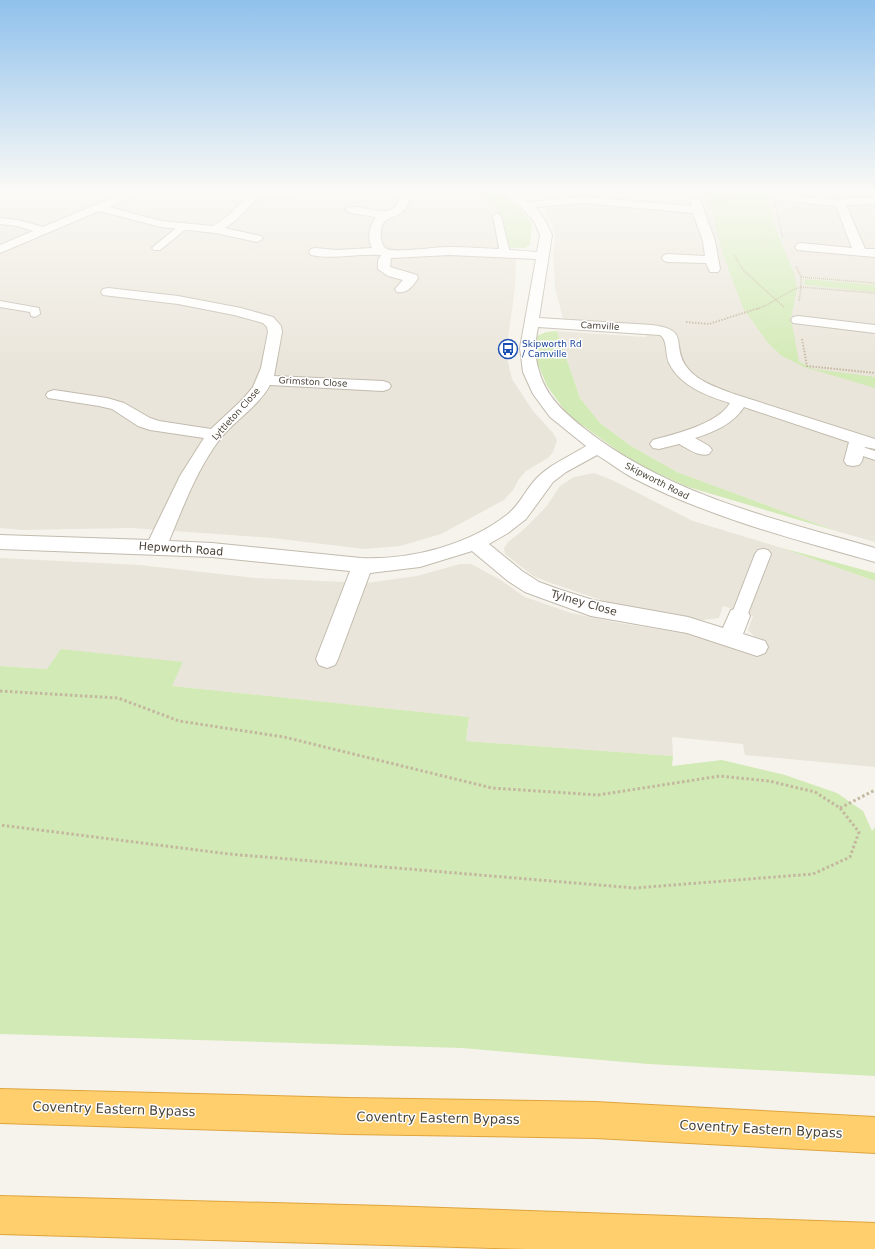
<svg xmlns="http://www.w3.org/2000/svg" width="875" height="1249" font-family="'DejaVu Sans',sans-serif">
<rect width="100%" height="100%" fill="#f6f3ec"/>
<path fill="#eae5da" d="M0 191H466L480 196 498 208 510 248 516 261 515 287 506 354 512 379 533 411 553 433 557 440 553 452 548 458 526 471 519 479 513 490 504 500 441 534 400 546 365 549 272 538 131 528 22 530 0 528Z
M514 191H875V542L836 531 677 472 631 446 600 423 580 398 557 331 646 337 647 326 563 318 555 288 553 252 555 238 552 222 544 213 546 208 564 203 560 197 535 198 524 196Z
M594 473 612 480 693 521 782 548 875 581V767L745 755 743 744 672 737 673 756 466 741 469 717 171 686 183 662 48 669 0 666V558L140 565 255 578 366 583 417 576 460 564H471L499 579 525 597 571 613 619 623 690 634 757 657 763 640 755 637 748 630 753 616 723 606 719 618 702 620 610 603 551 583 533 576 505 554 504 548 508 542 521 532 546 507 560 486 574 477Z"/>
<path fill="#d2eab5" d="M466 191C473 191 484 189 491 192 507 196 521 210 532 222L530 245 525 248H510L498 208 480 196Z
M706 191H767L773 222 794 273 797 289 791 318 799 362 814 369 875 377V388L804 367 782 356 768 343 743 308 724 257Z
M805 279 875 285V292L804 285Z
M557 331 580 398 600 423 631 446 677 472 836 531 688 487 635 463 568 415 547 386 535 357 537 336 546 332Z
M782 548 875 573V581Z
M61 649 183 662 172 686 469 717 466 741 673 756 672 766 722 760 785 775 837 793 863 811 872 831 875 827V1076L648 1064 462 1048 0 1034V666L47 669Z"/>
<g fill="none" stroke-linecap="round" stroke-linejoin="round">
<g stroke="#c2bbae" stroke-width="2">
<path id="lane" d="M497 213 501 216 510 253 505 256 500 253 493 216Z
M183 224 186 225 187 227 186 229 160 250H154L152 248 154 246 180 225Z
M0 301 39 308 40 314 35 317 31 316 30 312 0 307Z
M856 445 875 451V460L851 452 849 449 851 446Z
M763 549 768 550 771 554 747 616 745 620 739 622 733 620 731 616 755 554 758 550Z"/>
</g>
<g stroke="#c2bbae" stroke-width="2">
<path id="street" d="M128 191H142L141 193 109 207 161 221 213 226 228 216 253 191H290L294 194 289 197 262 194 236 220 225 228 261 236 263 238 261 240 257 242 215 233 161 227 99 211 0 253V245L33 231 17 226 0 224V218L18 220 43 227Z
M497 191H511L528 202 583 197 691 206V202L692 200H700L715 241 720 269 718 272H710L706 263 668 262 664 261 662 258 664 255 668 254 705 256 703 241 693 213 583 203 535 207 545 220 552 235 539 318 652 325C691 330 671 344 686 366 696 381 718 388 734 394L875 439V449L865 447 862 461 859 465 853 466 847 465 844 461 849 442 744 407C733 424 714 432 695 438L709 446 712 450 709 454C698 457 689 449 679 444L659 449 653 448 650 444 653 440C675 434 718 424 730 403 707 396 680 386 669 363 665 355 668 340 660 335L538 327C535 342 534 356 539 371 546 397 565 413 585 429 669 495 775 519 875 548V562C793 539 709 517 633 478 620 471 609 462 597 455L566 472 553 482 526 519 508 533 489 544 522 571 539 582 558 589 593 600 688 617 723 628 731 610 739 608 747 610 750 616 743 634 765 641 768 647 765 653 757 656 687 633 591 616 544 599 525 592 508 581 472 551 420 567 370 573 338 659 335 665 327 668 319 665 316 659 350 571 212 557 0 549V535L149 540 180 476 204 438 150 430 138 426 112 409 99 406 48 398 46 395 48 392 54 390 107 398 124 403 150 418 159 421 211 429 243 399 253 387 261 368 268 332 267 327 263 323 234 315 178 304 103 295 101 292 103 289 108 288 178 296 241 308 273 317 281 326 282 332 274 376 383 381 389 383 391 386 389 389 383 391 270 385C258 407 235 420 220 439 197 469 183 507 169 541L212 543 361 558C411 560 469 545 508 514 520 504 525 491 535 480 548 465 569 457 586 446L550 417 533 394 523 372 520 348 536 259 450 255 391 258 390 267 417 275 418 278C413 286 407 294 397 292L395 289 403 280 388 276 378 269V260L381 255C357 253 334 260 311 255L309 252 311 249 315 248 337 250 372 248C367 238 369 226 376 217L351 213 345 210C354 200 382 219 395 207 397 205 398 201 400 199L404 198 409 201C408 204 406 209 403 211 395 219 383 216 381 230 380 236 381 246 387 249 397 253 435 247 448 247 478 247 508 250 537 252L540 235 534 221 519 205Z
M800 197 840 200 849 198H875V204L846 205 865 249H875V257L797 250 795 247 797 244 801 243 852 248 836 206 796 202 795 200Z
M798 316 875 325V333L793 323 791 320 793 317Z"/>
</g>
<g stroke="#e0a43c" stroke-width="2">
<path id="highway" d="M0 1089 348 1098 595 1102 875 1117V1153L595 1138 348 1134 0 1123Z
M0 1196 385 1206 875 1223V1249H528L0 1234Z"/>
</g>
<path stroke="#c4b79f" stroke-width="1.5" stroke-dasharray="1 1" stroke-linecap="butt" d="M772 191 783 238
M717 201 718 191
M717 204 739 191
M734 255 743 270 784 307
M801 277 875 283
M799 301 801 287 875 293
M757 309C772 304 785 292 801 287V277L796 266"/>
<path stroke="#c4b79f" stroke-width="2" stroke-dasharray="1.5 1.5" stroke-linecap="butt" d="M686 322 709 324 759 308
M802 339 807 366 875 373"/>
<path stroke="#c4b79f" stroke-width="3" stroke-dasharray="2.5 2.5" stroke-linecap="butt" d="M0 691 118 698 179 721 284 737 492 788 598 795 720 776 769 781 815 792 840 808 859 832 850 857 813 874 635 888 229 854 0 825
M840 808 875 790"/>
<use href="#lane" fill="#fff" fill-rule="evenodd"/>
<use href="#street" fill="#fff" fill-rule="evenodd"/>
<use href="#highway" fill="#ffcf6e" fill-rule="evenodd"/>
</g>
<linearGradient id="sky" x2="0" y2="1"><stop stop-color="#8fc1ec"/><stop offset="0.52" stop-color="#fbfaf6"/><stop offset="1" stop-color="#fbfaf6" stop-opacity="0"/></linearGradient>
<rect width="875" height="366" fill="url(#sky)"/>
<defs>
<g id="bus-ring" transform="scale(1)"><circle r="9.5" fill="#fff" stroke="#1a4fb4" stroke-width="1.5"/><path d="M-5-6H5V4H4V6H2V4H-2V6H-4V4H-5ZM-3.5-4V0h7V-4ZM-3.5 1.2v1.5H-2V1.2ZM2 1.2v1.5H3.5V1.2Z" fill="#1a4fb4"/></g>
</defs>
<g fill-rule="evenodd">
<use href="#bus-ring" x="508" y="349"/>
</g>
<g text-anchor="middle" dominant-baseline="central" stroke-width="3" stroke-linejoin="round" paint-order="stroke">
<g font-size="9" fill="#4b4439" stroke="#fff">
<text transform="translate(600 326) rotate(3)">Camville</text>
<text transform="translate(313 382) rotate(3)">Grimston Close</text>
<text transform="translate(236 414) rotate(-48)">Lyttleton Close</text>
<text transform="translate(657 481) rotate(27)">Skipworth Road</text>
</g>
<g font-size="9" fill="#164399" stroke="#fff" text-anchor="start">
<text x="522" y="344">Skipworth Rd<tspan x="522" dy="10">/ Camville</tspan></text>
</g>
<g font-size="11" fill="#4b4439" stroke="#fff">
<text transform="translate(181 549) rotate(4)">Hepworth Road</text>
<text transform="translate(584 603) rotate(16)">Tylney Close</text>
</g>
<g font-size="13" fill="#4b4439" stroke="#fff">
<text transform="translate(114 1109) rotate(2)">Coventry Eastern Bypass</text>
<text transform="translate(438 1118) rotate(1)">Coventry Eastern Bypass</text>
<text transform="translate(761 1129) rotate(3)">Coventry Eastern Bypass</text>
</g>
</g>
</svg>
